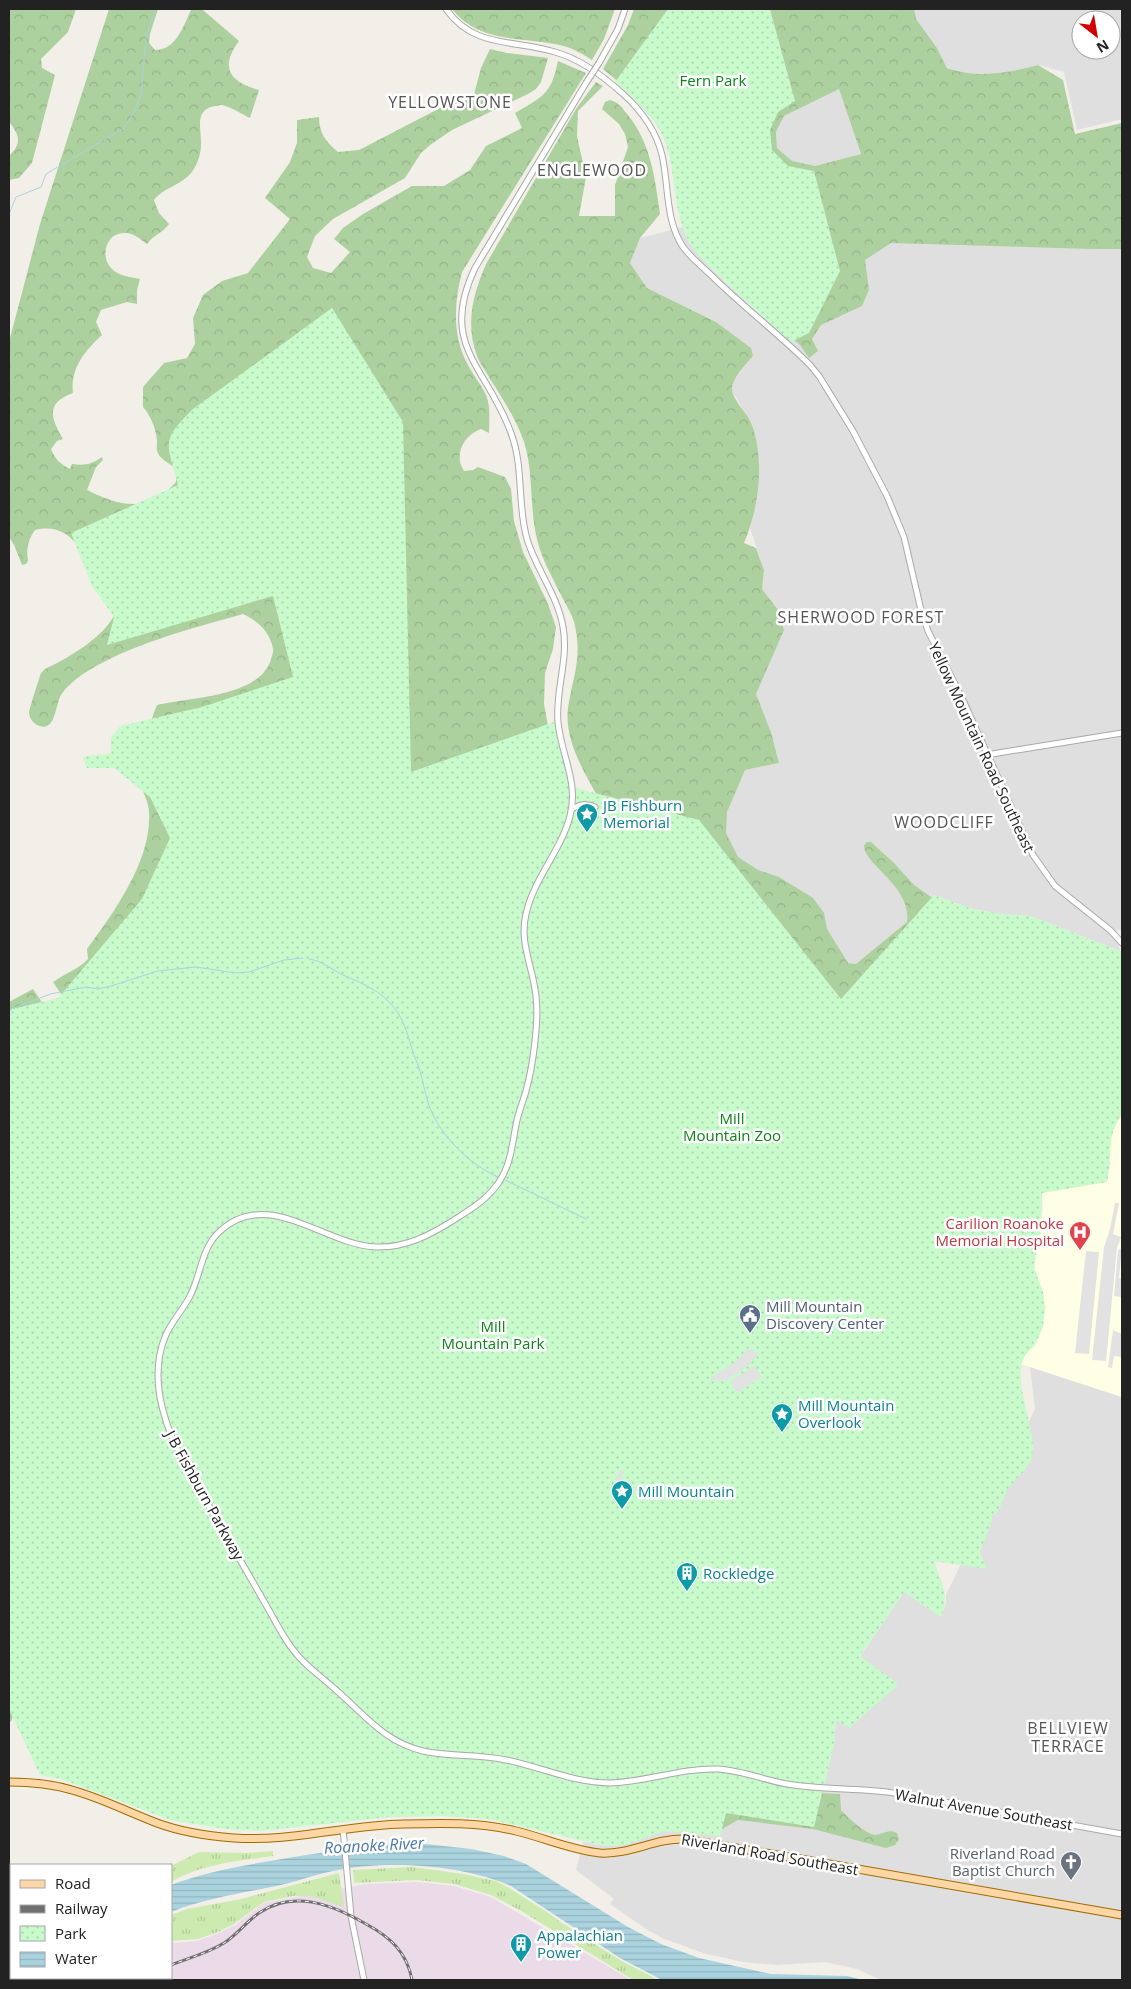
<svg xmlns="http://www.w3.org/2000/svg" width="1131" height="1989" font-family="'Open Sans',sans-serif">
<defs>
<pattern id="grass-tufts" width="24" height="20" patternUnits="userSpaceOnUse" patternTransform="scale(1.25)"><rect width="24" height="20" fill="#cdebb0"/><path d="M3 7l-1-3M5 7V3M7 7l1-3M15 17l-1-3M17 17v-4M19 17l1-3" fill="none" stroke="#b0c997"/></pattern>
<pattern id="forest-crowns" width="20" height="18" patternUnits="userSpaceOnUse" patternTransform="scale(1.25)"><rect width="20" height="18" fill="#add19e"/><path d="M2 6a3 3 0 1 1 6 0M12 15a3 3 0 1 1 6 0" fill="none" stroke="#95b388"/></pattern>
<pattern id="park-dots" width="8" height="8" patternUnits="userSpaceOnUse" patternTransform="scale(1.25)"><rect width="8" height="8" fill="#c8facc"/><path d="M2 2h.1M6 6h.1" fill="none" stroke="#acd6af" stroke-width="1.8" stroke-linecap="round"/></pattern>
<pattern id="water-rules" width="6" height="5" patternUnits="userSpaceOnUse" patternTransform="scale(1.25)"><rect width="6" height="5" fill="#aad3df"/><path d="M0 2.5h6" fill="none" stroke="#92b5bf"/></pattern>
</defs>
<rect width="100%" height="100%" fill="#f2efe9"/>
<path fill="#e0dfdf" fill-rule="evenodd" d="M893 9H1122V119L1077 130 1064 72 1038 65 1010 72 979 75 960 73 947 67 937 48ZM1081 20H1111V50H1081Z
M839 88 861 154 815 166 792 162 777 148 776 132 784 116Z
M1122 177V929L1116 931 1120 951 1031 916 1001 914 973 909 934 895 841 999 699 820 745 770 779 763 771 732 756 694 778 610 761 589 764 570 750 528 757 498 759 461 752 424 732 391 733 382 753 356 716 322 647 288 630 263 640 238 683 227 688 241 710 267 756 311 792 342 840 271 891 241Z
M1030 1367 1122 1397V1980H881L857 1969 825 1962 776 1965 743 1962 703 1953 662 1938 646 1929 610 1904 614 1899 576 1870 583 1842 605 1846 665 1831 687 1832 726 1813 814 1827 834 1744 836 1720 895 1682 860 1657 904 1592 941 1617 946 1602V1595L1035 1409Z"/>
<path fill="#ebdbe8" d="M418 1882 454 1886 491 1897 631 1980H59L65 1978H171V1943L197 1941 219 1933 235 1925 264 1903 365 1884Z"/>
<path fill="#ffffe5" d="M1122 1114V1397L1021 1364 1043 1208 1042 1193 1107 1181 1110 1166V1138L1117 1122Z"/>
<path fill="url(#grass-tufts)" d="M273 1851V1856C239 1861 201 1864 171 1882V1866L199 1852 248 1853Z
M412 1867 463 1874 496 1881 509 1888 550 1914 562 1923 620 1960 658 1980H633L523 1912 491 1895 454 1884 417 1880 354 1883 353 1870Z
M339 1873 344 1907 311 1896H294L264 1902 234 1924 218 1932 198 1939 171 1941V1915L187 1909 241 1899Z
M11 1964V1978H61L55 1980H9V1965Z"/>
<path fill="url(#forest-crowns)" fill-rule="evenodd" d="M9 9H76L68 32 41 59 42 68 55 75 32 163 19 178 9 180V156C22 144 20 135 9 122Z
M109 9H158L150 34 149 43 155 50C176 50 183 27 191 10H203L239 41C219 68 230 82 259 90L250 118C242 114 231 107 222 105 219 105 214 106 211 107 194 112 202 132 201 145 201 154 197 166 191 173 180 186 163 188 154 200L159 213 169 224C163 233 153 235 147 244 140 239 133 232 123 233 106 234 100 256 111 268 118 276 130 277 140 279L137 290V304L127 302 101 310 96 322 102 335C85 351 70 368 73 393 46 403 50 417 63 439L57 441 51 449C55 459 60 464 70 469L72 464C85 466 92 464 102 457L103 460 96 467 87 490C119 506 149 514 176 482V469C170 463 162 461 158 453 156 449 157 445 157 441 156 429 151 416 143 407V387L164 363 187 358 195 344 193 318 203 295 222 281 248 273 290 219 265 198 290 162 297 143V120L319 117C319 133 326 142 338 152L359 150 442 107 473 98 481 68 490 49 507 53 548 58 541 82 536 89 528 94 452 130 430 145 421 153 405 178 333 219 315 236 307 257 313 268 331 273 350 252 334 239 343 228 363 214 412 186H444L470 170 486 146 522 128 515 113C544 96 551 94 558 61L586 73 462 272C454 303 452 336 468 365 473 375 481 384 486 395 491 407 489 420 489 433L481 429C464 435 453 455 464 471L473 470 478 467 505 477 511 489 514 521 523 552 548 604 556 627 553 649 545 673 544 704 549 731 799 1792 840 1794 841 1810C848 1818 867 1835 876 1835 881 1834 887 1831 892 1831L897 1833 899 1839 895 1845 886 1848 813 1829 738 1820 717 1832 13 1714 12 1720 9 1723V1002L33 989 43 1004 63 997 53 982C64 974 79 969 88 959L87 949C114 912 152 860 149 812 149 802 142 792 141 783 141 776 143 767 144 760 147 741 149 723 157 705 189 697 261 697 271 659 272 655 274 652 273 648 269 631 259 622 243 614 193 628 127 645 83 674 77 678 65 688 61 695 55 705 56 734 37 725 33 723 29 717 29 713 29 709 39 679 41 673L45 669C68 658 103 638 115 614 108 601 101 588 95 575 82 550 69 522 35 530 28 540 26 549 28 561L26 564 22 565 14 545 9 537V342L40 224Z
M452 9H615L604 39 592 60C583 54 574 49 564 46 526 36 480 45 452 9Z
M634 9H914L916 19 937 48 947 68C977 79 1008 73 1038 65L1063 80 1075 134 1122 123V249H1091L891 243 865 260 869 290 862 306 821 325 812 339 818 351 809 358 800 345 759 309 662 129 621 84 603 69 628 25ZM839 89 861 154 815 166 792 161 777 148 776 132 784 116Z
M596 82 603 86 578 111 577 136 586 177 579 216H615V185L628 147 625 134 619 124 602 109 605 102 610 100C619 102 622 108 628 115 651 144 655 178 660 214L640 238 630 263 647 288 716 322 751 348 753 356C746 365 733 377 732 388 732 400 748 413 752 425 765 462 759 508 744 543L756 548 764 570 762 589 778 610 784 630 756 694 771 732 779 763 745 770 727 812 726 833 738 857 758 870 779 877 813 898 824 913 827 929 848 963 856 964 907 922C912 886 863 865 864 845L867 842H871L894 863 914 885 934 899 1025 1190 599 799C584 772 564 740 568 708 573 675 583 657 574 622 572 615 568 608 564 601 555 582 542 561 537 539 529 507 534 473 524 442 516 419 503 399 490 379 486 371 480 364 477 356 465 324 473 294 486 264L576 109Z"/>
<path fill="url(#park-dots)" d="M668 9H770L795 101 778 112 770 130 772 150 788 166 814 171 840 271 809 333 791 342C768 322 746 301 724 280 712 268 696 255 688 240 673 211 676 177 667 147 659 120 635 99 615 82Z
M332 308 403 422 411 772 557 721 572 787 699 820 841 999 934 895 973 909 1001 914 1031 916 1122 952V1114C1105 1138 1113 1155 1107 1182L1042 1193 1040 1243 1035 1258 1034 1267 1043 1292 1045 1308 1043 1327 1035 1345 1026 1354 1021 1364V1386L1032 1436 1033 1449 1031 1461 1024 1471 1008 1488 997 1514 993 1513 990 1526 980 1552 987 1569 934 1561C941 1583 950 1593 941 1617L904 1592 860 1656 896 1682 897 1686 849 1728 836 1720 834 1744 814 1827 726 1813 720 1836 665 1831 625 1845 605 1846 488 1819 443 1816 390 1817 260 1831 225 1829 170 1820 61 1779 40 1775 9 1709V1012L12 1009 58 998 142 899 170 838 150 797 114 768H87L83 757 111 753V738L120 726 202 707 293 677 273 596 107 645 114 617 92 586 71 533 178 485C167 443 160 441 193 409Z"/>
<path fill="#e2e2e2" d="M1115 1203H1119L1113 1234 1121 1237 1117 1248 1106 1361 1092 1360 1104 1247 1110 1229Z
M1122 1248 1119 1278 1122 1279V1297L1114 1296 1118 1250Z
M1086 1251 1099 1252 1089 1354 1075 1353Z
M1113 1330 1122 1334V1357L1114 1356 1112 1368 1108 1367Z
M749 1348 758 1354 748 1366 725 1381 711 1380V1377L734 1363Z
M755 1366 762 1377 737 1393 730 1381Z
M620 1470 624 1471 616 1493 634 1489 635 1493 618 1498 613 1497 611 1494V1489Z"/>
<path fill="url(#water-rules)" d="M417 1843 471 1849 504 1856 526 1864 628 1927 661 1944 699 1958 771 1974 847 1976 863 1980H662L620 1958 511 1886C463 1865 390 1860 338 1870 315 1874 294 1883 271 1887 237 1894 203 1899 171 1912V1885C205 1872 240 1866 276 1860 323 1852 369 1845 417 1843Z"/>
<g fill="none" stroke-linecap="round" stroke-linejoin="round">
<path stroke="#aad3df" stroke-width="1" d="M9 214 16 197 41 187 46 174 124 128 134 112 141 94 146 37 155 9
M309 959C321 960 332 970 343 975 359 982 377 989 389 1002 402 1014 407 1032 412 1049 414 1057 418 1063 420 1071 424 1085 426 1101 433 1115 446 1141 471 1165 498 1177
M9 1010 50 994 87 987 97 989 111 986 158 971 196 967 235 973 249 972 284 960 303 958
M505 1180 586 1219"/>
<g stroke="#a9a9a9" stroke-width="7">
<path id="minor" d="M446 9C474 49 514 39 555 52 580 59 602 75 622 93 641 110 656 130 662 155 669 185 665 220 683 247 692 259 705 269 715 279 746 309 780 335 810 365L819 376 853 431 887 496 904 537 921 610 928 631 962 698 1033 855 1055 886 1110 930 1122 943
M599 63 618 29 625 9
M586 83 475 268C438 346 487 366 511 433 524 467 517 504 527 539 536 569 558 596 563 627 569 659 555 691 558 722 561 755 579 782 570 816 561 851 534 878 526 914 519 943 533 967 536 996 539 1021 533 1066 526 1091 523 1102 518 1113 516 1125 512 1145 511 1164 499 1182 488 1199 471 1209 454 1220 430 1235 406 1248 376 1247 324 1245 267 1186 219 1232 201 1249 201 1275 190 1296 183 1310 171 1322 165 1337 147 1382 167 1434 190 1473 214 1515 238 1556 262 1598 274 1618 284 1641 300 1658 311 1670 324 1679 336 1690 364 1714 384 1742 423 1751 450 1757 478 1754 506 1760 541 1767 574 1783 610 1783 646 1782 681 1768 717 1769 741 1770 764 1780 787 1784 823 1790 859 1788 894 1793L1122 1834
M986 755 1122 733
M572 809C580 804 586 803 595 807
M343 1829 351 1916 364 1980"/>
</g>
<g stroke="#a06b00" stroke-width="9">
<path id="major" d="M9 1782C30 1782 52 1784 72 1790 101 1798 128 1812 157 1823 181 1832 208 1836 234 1838 291 1842 347 1825 404 1824 441 1823 480 1822 516 1831 545 1838 571 1850 600 1853 630 1855 655 1838 685 1839L1122 1915"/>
</g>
<use href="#minor" stroke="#fff" stroke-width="5"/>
<use href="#major" stroke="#fcd6a4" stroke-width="7"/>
<g stroke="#707070" stroke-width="3">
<path id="rail" d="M171 1965C189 1958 208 1953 224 1943 237 1935 246 1922 259 1913 294 1889 333 1905 366 1924 390 1937 407 1952 412 1980
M132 1980 139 1978"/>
</g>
<use href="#rail" stroke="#fff" stroke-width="1" stroke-dasharray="4" stroke-linecap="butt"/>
<g stroke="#a9a9a9" stroke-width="7" stroke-linecap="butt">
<path id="minor-bridge" d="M586 83 599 63"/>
</g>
<use href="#minor-bridge" stroke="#fff" stroke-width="5"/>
</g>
<defs>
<g id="sight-pin" transform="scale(1.125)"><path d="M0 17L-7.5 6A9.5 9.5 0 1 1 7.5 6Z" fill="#0f9aa8" stroke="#fff"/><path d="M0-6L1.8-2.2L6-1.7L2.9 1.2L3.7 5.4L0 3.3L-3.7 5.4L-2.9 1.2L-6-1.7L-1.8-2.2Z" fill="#fff"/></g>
<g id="hospital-pin" transform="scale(1.125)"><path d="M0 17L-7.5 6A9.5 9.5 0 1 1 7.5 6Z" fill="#e0444e" stroke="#fff"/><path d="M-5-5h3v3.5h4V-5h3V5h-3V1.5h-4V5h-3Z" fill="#fff"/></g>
<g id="civic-pin" transform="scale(1.125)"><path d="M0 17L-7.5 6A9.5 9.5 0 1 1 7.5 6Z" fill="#5c6f8a" stroke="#fff"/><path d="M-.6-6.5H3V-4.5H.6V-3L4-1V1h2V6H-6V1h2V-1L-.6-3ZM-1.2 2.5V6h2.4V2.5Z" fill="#fff"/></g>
<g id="building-pin" transform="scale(1.125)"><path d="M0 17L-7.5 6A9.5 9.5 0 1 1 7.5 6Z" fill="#0f9aa8" stroke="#fff"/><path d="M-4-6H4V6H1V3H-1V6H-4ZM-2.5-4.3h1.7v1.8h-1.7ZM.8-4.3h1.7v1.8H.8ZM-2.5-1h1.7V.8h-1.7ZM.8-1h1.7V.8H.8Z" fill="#fff"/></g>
<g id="church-pin" transform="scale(1.125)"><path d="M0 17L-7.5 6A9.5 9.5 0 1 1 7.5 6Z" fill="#6b7280" stroke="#fff"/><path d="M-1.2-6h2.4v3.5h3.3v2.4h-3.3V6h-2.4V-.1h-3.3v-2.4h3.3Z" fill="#fff"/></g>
</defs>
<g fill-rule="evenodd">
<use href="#sight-pin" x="587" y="814"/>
<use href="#hospital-pin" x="1080" y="1232"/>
<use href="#civic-pin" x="750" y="1315"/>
<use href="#sight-pin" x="782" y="1414"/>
<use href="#sight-pin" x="622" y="1491"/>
<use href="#building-pin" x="687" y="1573"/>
<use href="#church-pin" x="1071" y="1862"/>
<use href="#building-pin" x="521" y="1944"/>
</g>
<g text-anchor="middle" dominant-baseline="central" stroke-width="5" stroke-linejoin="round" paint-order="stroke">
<g font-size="15" fill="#0c8416" stroke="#fff">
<text x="713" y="80">Fern Park</text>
<text x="732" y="1118">Mill<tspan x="732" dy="17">Mountain Zoo</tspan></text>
<text x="493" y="1326">Mill<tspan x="493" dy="17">Mountain Park</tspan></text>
</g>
<g font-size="15" fill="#222" stroke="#fff">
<text transform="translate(982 747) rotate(65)">Yellow Mountain Road Southeast</text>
<text transform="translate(205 1495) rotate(61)">J B Fishburn Parkway</text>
<text transform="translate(984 1809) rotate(10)">Walnut Avenue Southeast</text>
<text transform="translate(770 1854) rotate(10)">Riverland Road Southeast</text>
</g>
<g font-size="15" fill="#0d838f" stroke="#fff" text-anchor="start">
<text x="603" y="805">JB Fishburn<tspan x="603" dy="17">Memorial</tspan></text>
<text x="798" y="1405">Mill Mountain<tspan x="798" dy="17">Overlook</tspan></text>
<text x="638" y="1491">Mill Mountain</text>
<text x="703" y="1573">Rockledge</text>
<text x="537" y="1935">Appalachian<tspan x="537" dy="17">Power</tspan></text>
</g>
<g font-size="15" fill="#be3a42" stroke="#fff" text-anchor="end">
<text x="1064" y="1223">Carilion Roanoke<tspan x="1064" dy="17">Memorial Hospital</tspan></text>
</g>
<g font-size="15" fill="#4e5e75" stroke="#fff" text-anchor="start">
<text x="766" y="1306">Mill Mountain<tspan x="766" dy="17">Discovery Center</tspan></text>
</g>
<g font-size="15" fill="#5b616d" stroke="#fff" text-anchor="end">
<text x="1055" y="1853">Riverland Road<tspan x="1055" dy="17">Baptist Church</tspan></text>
</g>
<g font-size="16" letter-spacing="1" fill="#555" stroke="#fff">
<text x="450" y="102">YELLOWSTONE</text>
<text x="592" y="170">ENGLEWOOD</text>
<text x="861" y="617">SHERWOOD FOREST</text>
<text x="944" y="822">WOODCLIFF</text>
<text x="1068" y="1728">BELLVIEW<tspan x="1068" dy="18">TERRACE</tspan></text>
</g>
<g font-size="16" font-style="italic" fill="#4a7aab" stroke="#fff">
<text transform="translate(374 1845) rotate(-3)">Roanoke River</text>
</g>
</g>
<rect width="1131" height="1989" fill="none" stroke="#222222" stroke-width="20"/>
<rect x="10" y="1864" width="162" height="115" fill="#ffffff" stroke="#a7a7a7"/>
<rect x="20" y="1880" width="25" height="8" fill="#fcd6a4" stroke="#a7a7a7"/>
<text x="55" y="1889" font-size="15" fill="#222222">Road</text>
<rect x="20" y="1905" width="25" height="8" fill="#707070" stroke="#a7a7a7"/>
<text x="55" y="1914" font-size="15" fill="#222222">Railway</text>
<rect x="20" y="1926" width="25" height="15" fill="url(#park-dots)" stroke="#a7a7a7"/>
<text x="55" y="1939" font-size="15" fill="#222222">Park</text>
<rect x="20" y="1952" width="25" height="15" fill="url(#water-rules)" stroke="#a7a7a7"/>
<text x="55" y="1964" font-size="15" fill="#222222">Water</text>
<g transform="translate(1096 35) rotate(149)"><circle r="24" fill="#ffffff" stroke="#a7a7a7"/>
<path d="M0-4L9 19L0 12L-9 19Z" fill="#d40000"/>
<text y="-8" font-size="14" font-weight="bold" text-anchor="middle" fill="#222222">N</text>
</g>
</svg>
